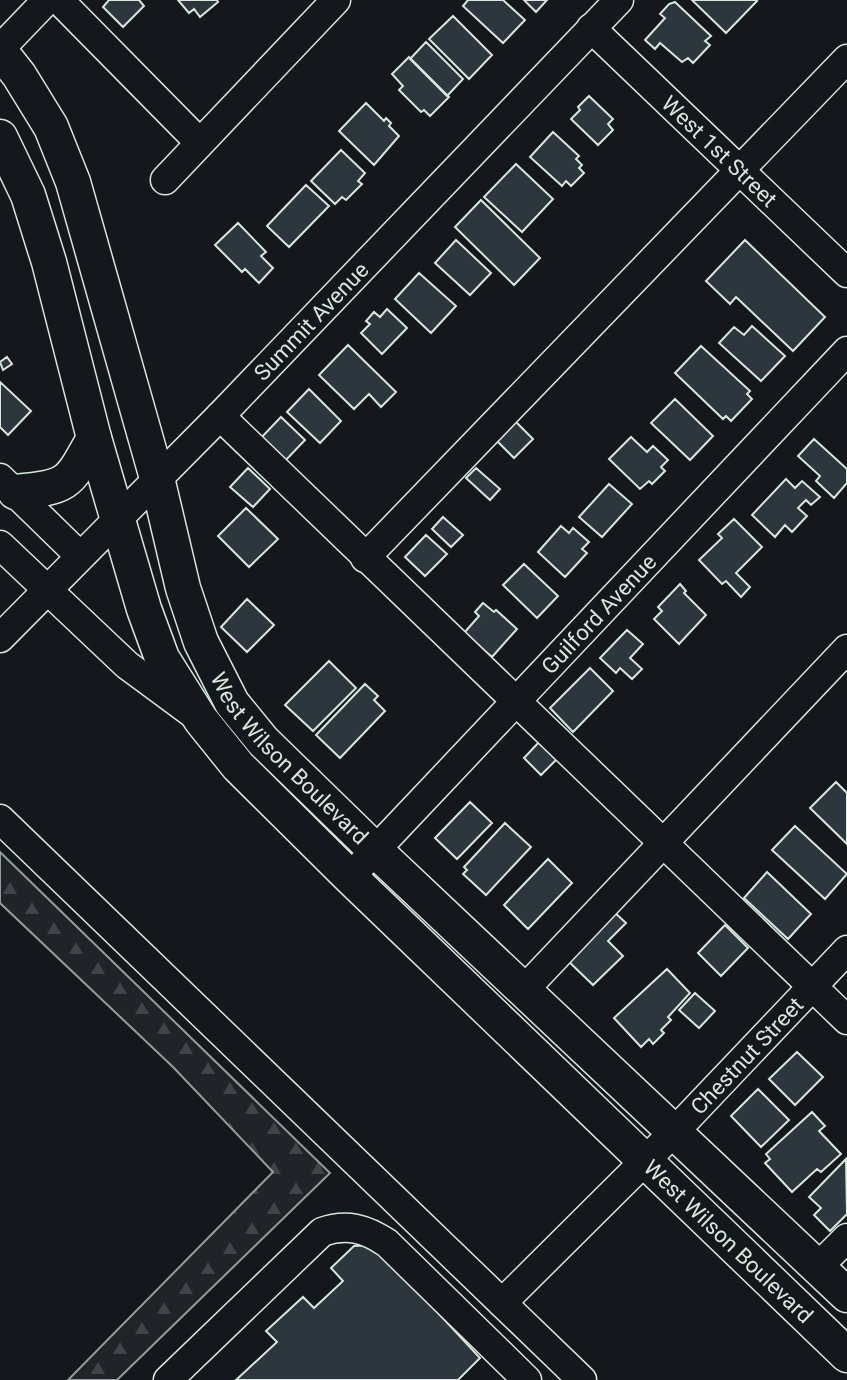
<svg xmlns="http://www.w3.org/2000/svg" width="847" height="1380" font-family="Roboto,sans-serif">
<defs>
<pattern id="forest-firs" width="22" height="20" patternUnits="userSpaceOnUse" patternTransform="scale(2)"><rect width="22" height="20" fill="#202428"/><path d="M5 1l3.5 6h-7zM16 11l3.5 6h-7z" fill="#404447"/></pattern>
</defs>
<rect width="100%" height="100%" fill="#14181c"/>
<path fill="url(#forest-firs)" stroke="#939e99" stroke-width="2" d="M0 852 330 1173 117 1380H68L273 1172 173 1067 0 903Z"/>
<path fill="#2c363c" stroke="#d8e6dc" stroke-width="2" d="M139 0 144 6 123 27 103 7 109 0Z
M178 0H217L218 2 200 17 194 9 189 13Z
M468 0H503L525 20 503 43 463 6Z
M524 0H547L536 12Z
M692 0H755L757 1 726 33Z
M675 2 711 36 705 41 710 45 693 63 688 58 682 62 660 43 655 49 645 40 665 18 660 14 669 4Z
M453 16 492 55 469 79 429 39Z
M426 42 463 79 447 96 410 59Z
M409 57 449 97 430 116 424 110 421 112 399 90 403 86 392 74Z
M589 96 613 119 608 124 613 130 598 145 571 119 580 110 578 107Z
M366 103 384 121 386 118 391 123 389 126 399 136 374 165 339 131Z
M553 132 579 156 576 159 582 165 579 168 584 173 571 186 566 181 562 186 530 157Z
M341 150 365 173 358 181 362 184 346 200 342 197 335 204 311 181Z
M516 164 553 199 522 232 484 197Z
M306 185 329 206 289 247 267 226Z
M481 200 540 258 514 285 455 227Z
M238 223 266 252 261 256 273 268 259 283 245 269 242 272 215 245Z
M456 240 491 273 470 295 435 263Z
M745 240 825 317 793 351 736 297 730 304 706 281Z
M419 273 456 306 431 333 395 299Z
M387 309 407 328 382 354 361 333 370 324 366 321 374 312 380 317Z
M752 326 785 356 761 381 719 343 734 327 744 335Z
M348 345 396 392 381 407 369 394 354 409 319 375Z
M701 346 750 391 747 394 752 399 731 421 726 416 723 419 675 373Z
M7 357 12 364 3 370 0 362Z
M0 382 31 411 8 435 0 427Z
M309 389 341 421 320 443 287 412Z
M675 399 713 436 690 460 651 423Z
M281 417 305 440 285 461 257 442Z
M514 420 533 439 514 458 495 439Z
M631 437 647 452 653 446 668 460 661 467 665 471 652 484 649 481 640 489 609 459Z
M814 439 847 469V483L834 498 816 481 820 476 798 456Z
M248 468 270 489 253 507 230 487Z
M476 468 500 489 490 500 466 478Z
M786 479 795 488 802 481 820 497 811 505 806 500 798 508 807 516 792 532 785 525 775 537 752 515Z
M609 484 632 504 602 537 579 517Z
M246 508 278 539 249 567 218 536Z
M443 517 463 535 451 547 432 529Z
M734 519 762 547 736 573 750 587 741 597 726 581 722 584 699 560 722 538 718 534Z
M561 526 569 533 573 528 589 542 582 549 587 553 565 577 538 552Z
M426 535 447 554 425 576 405 557Z
M524 564 558 596 537 618 503 585Z
M680 584 686 591 684 593 706 615 679 644 654 619 662 611 658 607Z
M247 599 274 625 247 652 221 627Z
M483 603 494 612 496 610 517 629 492 657 464 633 479 616 475 612Z
M627 630 643 644 630 658 642 669 632 679 620 668 616 673 600 658Z
M329 661 356 688 313 731 285 705Z
M590 668 613 691 573 732 550 708Z
M365 684 378 696 374 700 385 711 340 758 316 735Z
M540 741 558 758 541 775 524 758Z
M836 782 847 793V844L810 808Z
M470 802 492 823 457 859 435 838Z
M505 823 531 847 486 895 463 874 467 870 464 867Z
M795 826 847 874 825 899 772 850Z
M548 859 572 883 528 929 504 905Z
M767 872 811 914 788 939 744 898Z
M613 911 626 923 608 941 623 956 593 985 565 958Z
M725 925 748 948 721 976 698 953Z
M667 969 690 993 668 1017 671 1020 661 1030 664 1033 653 1044 649 1039 641 1047 614 1018Z
M695 993 715 1011 699 1028 679 1010Z
M797 1052 823 1077 795 1105 769 1079Z
M758 1089 789 1120 761 1147 731 1116Z
M812 1112 825 1126 819 1131 841 1154 821 1172 817 1169 792 1192 765 1163 770 1159 766 1154Z
M846 1159 847 1214 830 1231 814 1215 821 1208 809 1197Z
M375 1245 480 1358 458 1380H236L277 1342 266 1331 303 1297 314 1308 343 1281 331 1268 354 1246Z"/>
<g fill="none" stroke-linecap="round" stroke-linejoin="round">
<g stroke="#d8e6dc" stroke-width="31">
<g id="minor">
<path d="M59 0 199 142"/>
<path id="s1" d="M591 28 847 273"/>
<path d="M0 49 47 0"/>
<path d="M165 180 336 0"/>
<path d="M220 416 847 1020"/>
<path d="M0 478 79 555"/>
<path d="M0 545 127 665 192 713"/>
<path d="M365 558 847 59"/>
<path id="s2" d="M0 638 220 416 619 0"/>
<path d="M0 819 582 1380"/>
<path id="s3" d="M350 877 847 351"/>
<path d="M523 991 847 649"/>
<path d="M819 1266 847 1238"/>
<path id="s4" d="M502 1303 675 1131 847 950"/>
<path d="M168 1380 322 1232C347 1223 366 1229 387 1243L527 1380"/>
</g>
</g>
<g stroke="#d8e6dc" stroke-width="37">
<g id="major">
<path id="s5" d="M0 51 19 75 51 127 73 182 157 478 183 588 201 642 232 703 263 741 375 850 847 1295"/>
<path id="s6" d="M0 137 28 195 49 262 94 438 144 609 162 658 201 720 238 766 350 877 847 1355"/>
<path d="M15 492C69 487 68 485 94 438"/>
</g>
</g>
<use href="#minor" stroke="#14181c" stroke-width="28"/>
<use href="#major" stroke="#14181c" stroke-width="34"/>
</g>
<g text-anchor="middle" dominant-baseline="central" stroke-width="6" stroke-linejoin="round" paint-order="stroke">
<g font-size="22" fill="#d8e6dc" stroke="#14181c">
<text stroke="none"><textPath href="#s1" startOffset="178">West 1st Street</textPath></text>
<text stroke="none"><textPath href="#s2" startOffset="444">Summit Avenue</textPath></text>
<text stroke="none"><textPath href="#s3" startOffset="362">Guilford Avenue</textPath></text>
<text stroke="none"><textPath href="#s5" startOffset="776">West Wilson Boulevard</textPath></text>
<text stroke="none"><textPath href="#s4" startOffset="348">Chestnut Street</textPath></text>
<text stroke="none"><textPath href="#s6" startOffset="1362">West Wilson Boulevard</textPath></text>
</g>
</g>
</svg>
